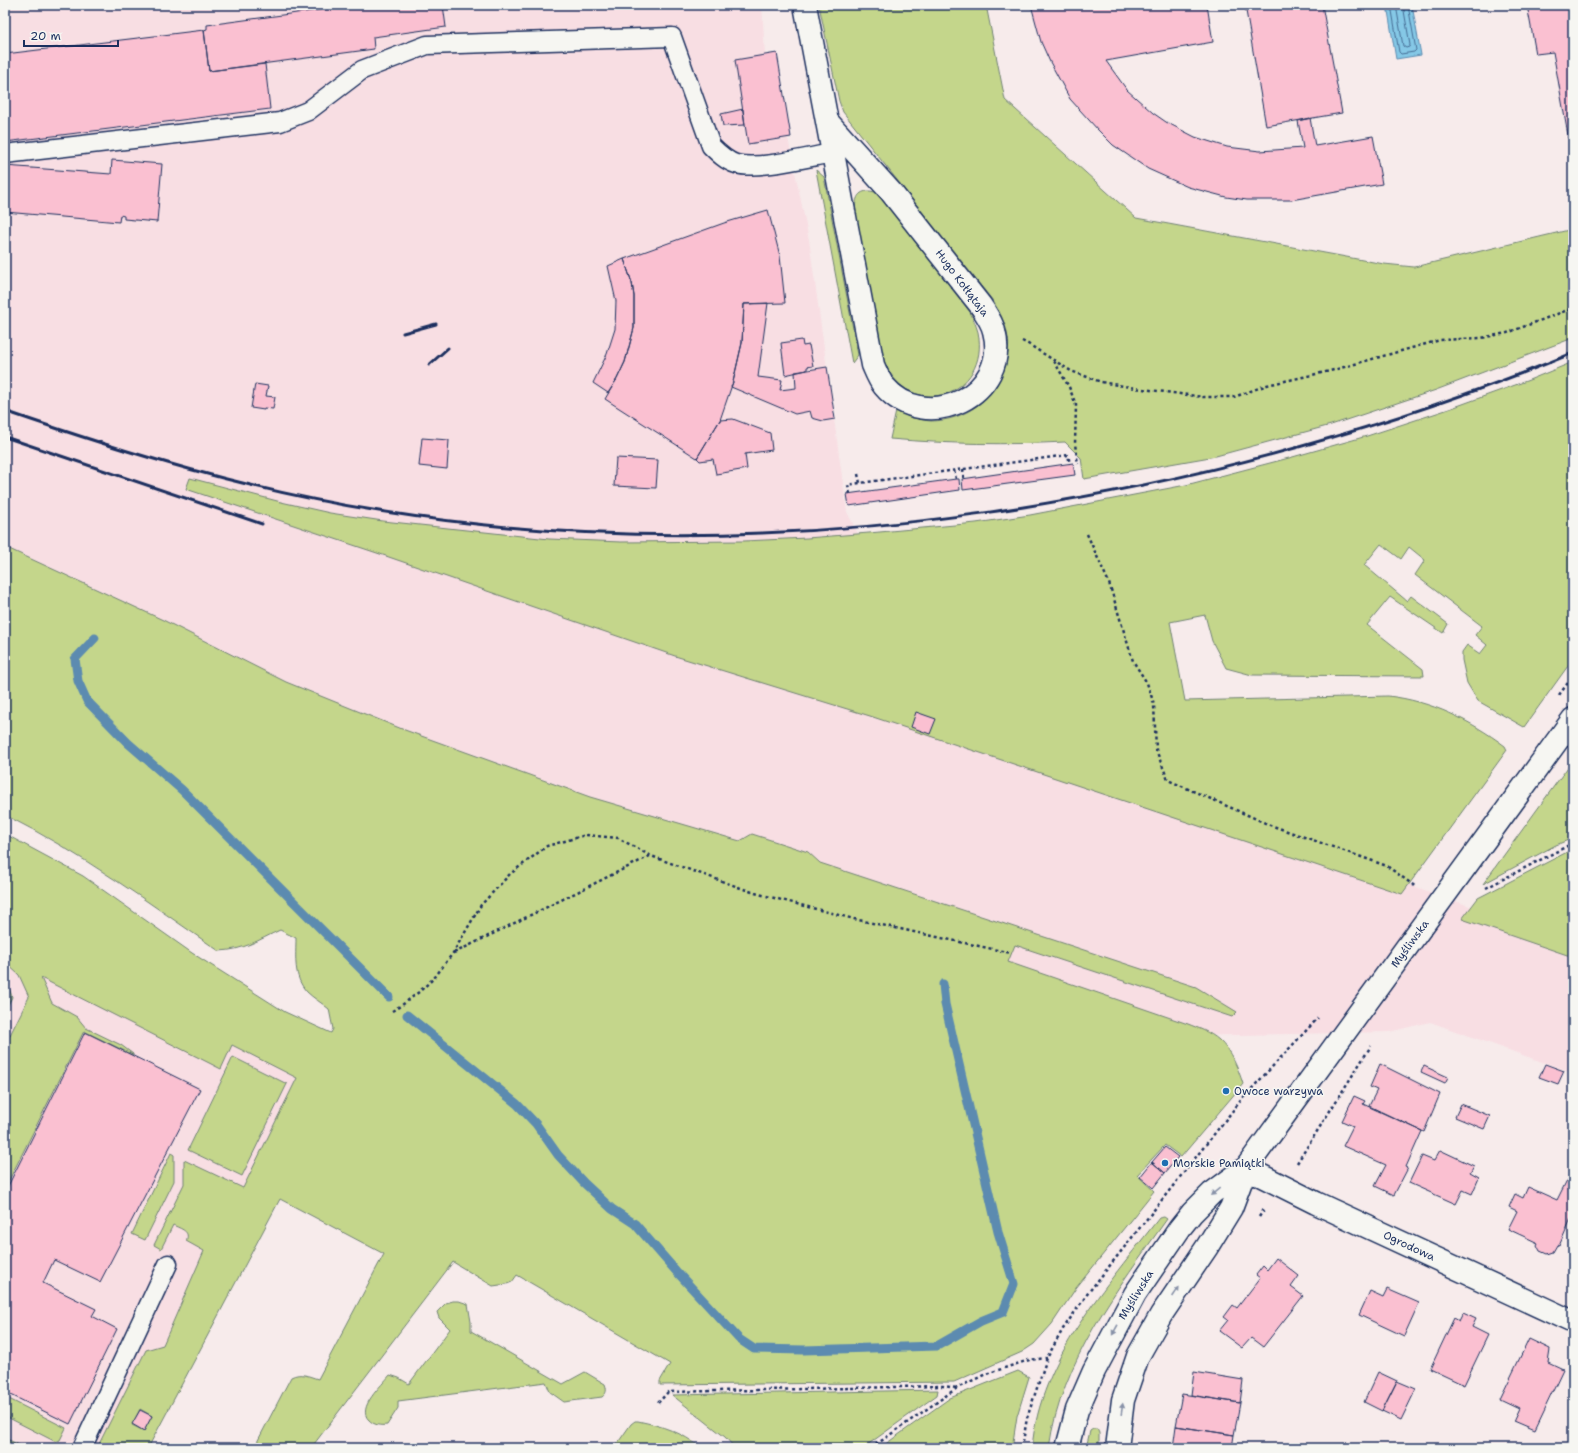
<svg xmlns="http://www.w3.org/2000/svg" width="1578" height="1453" font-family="'Shantell Sans',sans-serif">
<rect width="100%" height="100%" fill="#f7ebeb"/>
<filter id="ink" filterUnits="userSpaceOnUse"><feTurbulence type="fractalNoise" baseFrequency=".025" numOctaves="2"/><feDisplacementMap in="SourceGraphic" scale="8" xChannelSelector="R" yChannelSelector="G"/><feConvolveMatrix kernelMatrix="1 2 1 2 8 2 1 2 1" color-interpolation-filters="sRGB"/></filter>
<g filter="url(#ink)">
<path fill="#f8dee3" d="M5 5H762L765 55 777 53 791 137 788 138 809 240 847 512 872 561 1391 878 1573 943V1073L1430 1022 1389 1032 1187 1036 5 582Z
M5 915 330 1078 135 1448H5Z"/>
<path fill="#c4d68b" stroke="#708274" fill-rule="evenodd" d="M819 5H986L1005 100 1136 218 1384 264 1414 267 1573 229V338L1436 390 1331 425 1216 456 1084 479 1081 458 1065 442C1007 445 948 444 890 439L896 411C907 416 918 420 931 421 964 421 995 399 1004 368 1007 358 1010 347 1008 338 1006 324 1000 313 993 301L843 112 839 101Z
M816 170 824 177 858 355 852 363Z
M870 191 875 192 882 199 970 312C973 318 976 325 978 332 991 395 909 424 884 361L855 210C856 199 857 191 870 191Z
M1573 362V659L1524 727 1478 701 1473 693 1467 683 1462 660V652L1467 645 1480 654 1487 645 1475 635 1482 626 1415 575 1425 560 1409 547 1401 559 1381 544 1364 565 1407 601 1411 596 1448 624 1443 633 1390 597 1367 625 1423 669 1424 676 1252 675 1226 668 1212 641 1205 615 1170 622 1185 701 1388 696C1431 701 1470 720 1505 746L1507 750 1402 894 870 716 675 656 383 555 186 489 190 478 281 502 330 513 383 521 549 539 621 542 744 541 807 538 869 533 976 523 1030 515 1186 485 1289 458 1367 436 1449 409 1529 380Z
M5 547 163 620 286 682 402 729 590 797 740 841 752 834 808 852 820 863 1196 987 1237 1012 1232 1017 1015 945 1008 962 1188 1024C1198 1028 1210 1032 1219 1040 1231 1051 1238 1068 1243 1084L1181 1157 1165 1145 1137 1175 1154 1191 1076 1288 1052 1324 1034 1344 1022 1352 954 1382 660 1385V1381L670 1364 517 1275 512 1282 507 1284 493 1286 453 1262 311 1448H254L291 1377C301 1372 308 1376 318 1379L384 1254 280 1199 148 1448H97L146 1350 163 1345 204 1251 186 1241C191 1231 181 1229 173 1225L161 1249 154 1245 184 1184V1160L243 1188 297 1078 232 1045 221 1069 41 978 52 1003 77 1017 86 1028 121 1045 133 1054V1055L84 1031 5 1188V1045L29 997 19 975 5 962V834L83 876 192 953 285 1012 331 1033 333 1029 329 1009C322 1003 313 998 307 992 293 977 296 957 296 938L280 930C258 940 245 950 219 951 149 903 81 853 5 815ZM140 1409 152 1416 144 1431 132 1425Z
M1573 760V838L1556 845 1483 884Z
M1573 849V957L1462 919 1478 898Z
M5 978H6L12 997 5 1011V995L9 988 5 986Z
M233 1057 287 1084 242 1176 188 1150Z
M171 1153 174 1155V1181L145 1240 132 1234Z
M1164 1217 1167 1219C1118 1288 1061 1361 1049 1448H1032C1040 1358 1106 1287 1159 1218Z
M453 1301H459L468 1304 471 1322V1331L563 1384 585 1372 605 1384C607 1390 607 1393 602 1397L564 1402 550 1392 546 1382 398 1401V1408L387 1425C380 1426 374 1425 369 1420 356 1408 382 1385 390 1375L399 1378 409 1384 450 1329 439 1318 437 1312 446 1303Z
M1018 1371 1029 1377 1017 1416 1012 1448H880L950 1398Z
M938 1390 937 1395 863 1448H735L725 1437 672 1395Z
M5 1397 66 1428 60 1440 56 1442 5 1416Z
M635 1421H638C662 1426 682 1432 701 1448H591L617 1444 631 1424Z
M1093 1429H1097L1099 1433V1448H1086L1090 1431Z
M5 1438 25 1448H5Z"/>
<path fill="#85c8e6" stroke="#5b8bb0" d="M1387 5H1412L1421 55 1396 59Z"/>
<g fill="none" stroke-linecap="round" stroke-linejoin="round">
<path stroke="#456c94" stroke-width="1" d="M1391 5 1399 52 1401 54 1414 52 1416 50 1408 5
M1396 5 1403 46 1406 48 1409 47 1410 45 1403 5"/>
<path stroke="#5b8bb0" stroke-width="9" d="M95 638 75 659 78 681 87 701 128 743 182 790 389 997
M407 1015 517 1104 536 1124 558 1155 584 1183 612 1209 635 1224 676 1271 739 1339 754 1349 804 1350 937 1346 981 1321 1003 1312 1014 1284 998 1232 945 1004 943 984"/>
</g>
<path fill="#fac0d1" stroke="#1b2f5e" d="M357 5H443L446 27 373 37 374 49 209 71 204 30 207 29V25Z
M1031 5H1207L1213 42 1106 61 1127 90 1153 113 1166 122 1195 137 1227 147 1260 151 1303 148 1298 121 1310 118 1315 146 1373 136 1382 184 1291 200H1247L1226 197 1188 187 1148 169 1113 145 1098 130 1070 99 1050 62 1041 42Z
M1245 5H1322L1342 113 1266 126Z
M1527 5H1573V151L1571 152 1553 52 1536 54Z
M204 30 209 71 265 64 270 109 5 142V54Z
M777 53 791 137 748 144 735 60Z
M743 109 745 125 723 126 721 114Z
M112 160 162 164 157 222 124 219V216L120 215 119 222 5 212V166L111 174Z
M768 210 780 256 785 303 744 304 742 343 733 382 720 420 697 458 605 399 617 379 625 362 634 328V296L632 283 624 259 724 223Z
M624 259 632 283 634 296V328L625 362 617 379 608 393 593 383 607 354 615 329 616 301 608 266Z
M768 303 758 377 782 380 780 390 796 388 795 372 827 367 835 419 823 421 812 418 810 411 795 414 731 387 733 382 742 343 744 304Z
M802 340 803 346 809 345 813 366 807 367V370L785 375 781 343Z
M255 384 268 386 266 396 275 397 273 409 264 408V410L251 408Z
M733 419 770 433 772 450 745 454 747 469 716 474 713 459 700 461 697 458 720 420Z
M422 438 449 440 447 469 419 466Z
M616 458 658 460 656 488 614 486Z
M1073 463 1075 475 963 490 962 479Z
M956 479H959L960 490 849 506 847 494Z
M916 712 936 719 930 734 911 727Z
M85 1032 200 1089 100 1282 54 1260 43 1283 96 1309 92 1316 117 1329 70 1424 5 1392V1192Z
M1380 1064 1440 1094 1424 1132 1369 1106 1377 1090 1370 1087Z
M1545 1064 1564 1071 1558 1084 1539 1077Z
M1424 1066 1448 1077 1445 1083 1421 1072Z
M1354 1096 1365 1101 1363 1104 1422 1131 1406 1167 1408 1168 1394 1195 1375 1186 1386 1165 1343 1146 1353 1126 1342 1121Z
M1461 1104 1490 1116 1484 1129 1455 1117Z
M1165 1147 1178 1157 1165 1173 1152 1162Z
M1440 1150 1474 1166 1470 1173 1479 1178 1472 1194 1463 1190 1456 1204 1409 1183 1422 1156 1434 1161Z
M1152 1162 1165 1173 1153 1188 1140 1177Z
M1568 1178 1573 1181V1214L1559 1246 1557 1245 1553 1252 1547 1254 1540 1251 1537 1245 1538 1243 1508 1229 1517 1211 1509 1207 1515 1194 1523 1198 1528 1187 1557 1200Z
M1276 1258 1299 1276 1291 1287 1303 1296 1263 1347 1251 1338 1242 1348 1219 1331 1228 1320 1224 1317 1233 1305 1237 1308 1260 1278 1256 1275 1263 1266 1267 1270Z
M1387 1289 1419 1303 1404 1336 1359 1315 1370 1291 1383 1297Z
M1463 1313 1476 1319 1472 1327 1488 1335 1464 1385 1430 1369 1454 1318 1459 1321Z
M1529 1339 1550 1349 1548 1362 1563 1369 1534 1430 1513 1421 1519 1408 1500 1399Z
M1194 1372 1243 1380 1240 1403 1191 1395Z
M1378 1372 1397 1381 1382 1411 1364 1402Z
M1397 1381 1416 1389 1401 1420 1382 1411Z
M1182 1394 1240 1403 1234 1435 1176 1426Z
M140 1410 152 1416 144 1431 132 1424Z
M1176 1426 1234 1435 1232 1448H1173Z"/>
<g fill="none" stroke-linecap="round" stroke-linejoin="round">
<g stroke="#1b2f5e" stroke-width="21">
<path id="service" d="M5 154 280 122 308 111 362 70 427 45 672 37 711 146C718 153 726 161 736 164 759 170 808 157 833 153
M82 1448 168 1264"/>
</g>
<g stroke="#1b2f5e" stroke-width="25">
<path id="minor" d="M805 5 873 365C876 372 879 380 884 386 926 436 1011 394 994 331 992 322 986 314 981 306L891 192 828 122
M1246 1168 1316 1203 1573 1322"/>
</g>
<g stroke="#1b2f5e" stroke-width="25">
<path id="tertiary" d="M1067 1448 1077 1410 1094 1371 1135 1294 1180 1228 1192 1213 1212 1193 1246 1168
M1117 1448 1123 1400 1138 1356 1161 1315 1207 1247 1231 1208 1246 1168 1573 719"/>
</g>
<path stroke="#1b2f5e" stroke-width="2.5" stroke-dasharray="3 3" stroke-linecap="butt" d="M1022 341 1028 344 1071 371 1101 382 1135 388 1203 397H1234L1267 385 1330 371 1440 340 1481 338 1507 333 1573 308
M1054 361 1069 387 1076 405 1075 444 1078 464
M963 469 964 478
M954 470 956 479
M858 474 860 483 1068 455 1070 464
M850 494 848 485 860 483
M1087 534 1109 583 1133 661 1147 683 1154 704 1156 750 1168 780 1270 825 1387 866 1416 887
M1559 695 1573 676
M1486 888 1573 843
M454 953 650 856
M392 1011 402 1005 419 992 435 977 453 953 481 905 510 874 547 846 586 835 618 838 651 856 755 893 854 919 1011 953
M1297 1163 1371 1046
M1259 1217 1265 1208
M658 1403 668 1392 943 1386 957 1388
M871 1448 957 1388 986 1374 1029 1360 1047 1358
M1022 1448 1027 1418 1047 1358 1063 1329 1088 1293 1242 1099 1318 1018"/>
<use href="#service" stroke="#f6f6f2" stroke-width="18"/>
<use href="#minor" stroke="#f6f6f2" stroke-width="22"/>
<use href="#tertiary" stroke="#f6f6f2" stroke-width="22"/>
<path stroke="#1b2f5e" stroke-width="3" d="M403 333 436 324
M429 365 448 348
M5 411C127 453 251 491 379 511 776 575 1203 504 1573 353
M5 437 262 524"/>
</g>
<defs><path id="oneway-solid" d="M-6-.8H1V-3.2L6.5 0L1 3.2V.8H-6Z"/></defs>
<g fill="#8892a8">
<use href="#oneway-solid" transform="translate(1215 1192) rotate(141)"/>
<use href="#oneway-solid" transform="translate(1176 1292) rotate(-56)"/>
<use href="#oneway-solid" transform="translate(1115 1330) rotate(119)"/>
<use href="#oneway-solid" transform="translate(1122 1409) rotate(-82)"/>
</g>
</g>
<g fill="#1f6fb2" stroke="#f6f6f2" stroke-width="1.5">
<circle cx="1226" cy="1091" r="4"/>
<circle cx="1165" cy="1163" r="4"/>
</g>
<g text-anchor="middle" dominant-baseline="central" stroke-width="3" stroke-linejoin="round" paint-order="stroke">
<g font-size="11" fill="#1b2f5e" stroke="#f6f6f2">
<text transform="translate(962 283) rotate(53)">Hugo Kołłątaja</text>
<text transform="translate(1410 944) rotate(-54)">Myśliwska</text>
<text transform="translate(1409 1246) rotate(25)">Ogrodowa</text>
<text transform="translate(1136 1295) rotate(-58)">Myśliwska</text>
</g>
<g font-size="11" fill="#1b2f5e" stroke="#f6f6f2" text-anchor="start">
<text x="1234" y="1091">Owoce warzywa</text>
<text x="1173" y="1163">Morskie Pamiątki</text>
</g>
</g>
<rect width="1578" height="1453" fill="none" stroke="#f6f6f2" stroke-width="20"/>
<rect x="10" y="10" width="1558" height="1433" fill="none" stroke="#1b2f5e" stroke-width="1.5" filter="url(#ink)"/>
<path d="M24 40v6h94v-6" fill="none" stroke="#1b2f5e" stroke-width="2"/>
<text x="30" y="40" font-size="12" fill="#1b2f5e" stroke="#f6f6f2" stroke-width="3" paint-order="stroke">20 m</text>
</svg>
